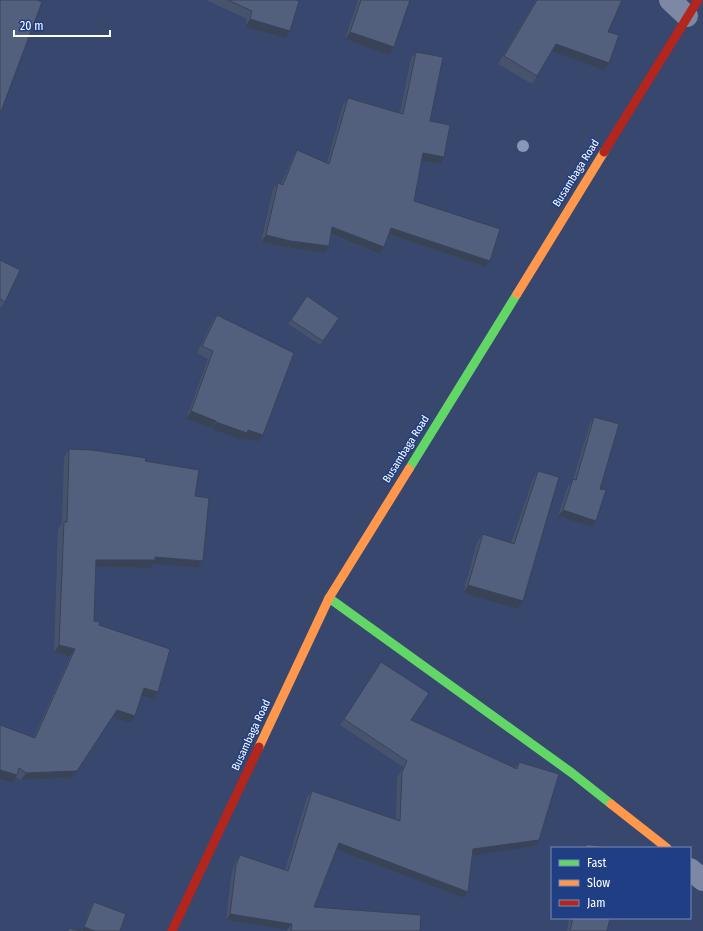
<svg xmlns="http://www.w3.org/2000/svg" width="703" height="931" font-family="'Fira Sans Condensed',sans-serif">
<rect width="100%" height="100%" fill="#37476e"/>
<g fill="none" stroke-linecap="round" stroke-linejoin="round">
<path stroke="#7d88a4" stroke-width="22" d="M670 0 687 16
M690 869 703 880"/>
<path stroke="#63d668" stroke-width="9" d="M409 469 517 294
M329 598 572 773 611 804"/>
<path stroke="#ff974d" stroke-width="9" d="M517 294 604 152
M259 747 329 598 409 469
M611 804 667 848"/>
<path stroke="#b3261e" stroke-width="9" d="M604 152 698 0
M172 931 259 747"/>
</g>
<circle fill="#8997b9" cx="523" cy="146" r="6"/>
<path fill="#47536c" d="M206 0H296L290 31 285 38 245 27 247 19Z
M358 0H410L394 47 389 55 345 39Z
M536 0H622L608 32 609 63 604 70 552 51 537 76 532 84 498 64Z
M416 52 440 164 421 160 414 201 485 267 389 235 384 247 379 254 331 235 325 253 285 247 261 242 273 189 278 183 281 184 293 157 297 150 327 163 343 105 348 98 400 113 411 58Z
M0 260 5 302 0 309Z
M307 296 339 318 320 345 288 324Z
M217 315 263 435 258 442 244 438 242 440 211 429V428L186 419 208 359 197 353 212 322Z
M594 417 600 489 596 521 592 527 558 516 568 486 573 480 590 423Z
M69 449 145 461 195 496 203 561 198 568 153 564 150 568 96 567 94 621 99 625 158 692 153 699 141 696 130 723 112 717 72 778 21 780 16 777 12 783 0 779V725L34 737 70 657 54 652 58 529 62 523 64 457Z
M538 471 517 609 463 593 477 542 483 534 511 543 533 479Z
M377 668 411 720 515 768 519 762 535 846 472 855 468 892 464 898 336 850 314 907 420 931H287V930L226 920 232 871 236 861 240 855 285 870 307 797 312 791 396 820 397 778 403 767 340 725Z
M94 902 120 931H82L91 906Z
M569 918H610L607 931H567Z"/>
<path fill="#394358" d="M250 19 290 31 285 38 245 27Z
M350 32 394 47 389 55 345 39Z
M556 44 609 63 604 70 551 51Z
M423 153 444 157 440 164 418 160Z
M332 227 384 247 379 254 328 233Z
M391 228 490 261 485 267 387 234Z
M266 235 329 246 325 253 285 247 261 242Z
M191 411 216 421 211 428 186 419Z
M216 422 248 430 263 435 258 442 244 438 242 440 211 429Z
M563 510 596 521 592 527 558 516Z
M155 557 203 561 198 568 153 564 150 568 91 567 96 560Z
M468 585 523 601 517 609 463 593Z
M59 645 75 649 70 657 54 652Z
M144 688 158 692 153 699 139 695Z
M117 710 135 716 130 723 112 717Z
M0 770 17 775 12 783 0 779Z
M77 771 72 778 21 780 26 773Z
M539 840 535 846 469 856 473 849Z
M339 843 468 892 464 898 334 849Z
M230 914 292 924 287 930 226 920Z
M84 927 95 931H82Z"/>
<path fill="#52607e" stroke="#394358" d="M0 0H37L42 2 0 114Z
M228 0H296L299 1 290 31 250 19 252 11Z
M361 0H410L394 47 350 32Z
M537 0H622L608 32 619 35 609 63 556 44 537 76 504 56Z
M416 52 443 57 430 121 450 125 444 157 423 153 414 201 500 229 490 261 391 228 384 247 332 227 329 246 290 241 266 235 278 183 283 185 297 150 329 164 348 98 403 114Z
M0 260 20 270 5 302 0 299Z
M307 296 339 318 323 341 291 320Z
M217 315 294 353 263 435 248 430 247 433 216 422V421L191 411 213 351 202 346Z
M594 417 619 424 600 489 606 490 596 521 563 510 573 479 576 480Z
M69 449 92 450 146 458 145 461 199 470 195 496 209 498 203 561 155 557V560H96L94 621 100 622 99 625 170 649 158 692 144 688 135 716 117 710 77 771 26 773 19 768 17 775 0 770V725L35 738 75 649 59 645 64 522H67Z
M538 471 559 477 523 601 468 585 483 534 514 544Z
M381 662 429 693 411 720 517 769 519 762 559 774 539 840 473 849 468 892 339 843 314 907 421 915 420 931H291L292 924 230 914 236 865 240 855 288 871 312 791 400 821 402 772 407 761 344 719Z
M586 844 612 848H586Z
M94 902 126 914 120 931H95L84 927Z
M573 918H610L607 931H570Z
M69 928 81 931H68Z"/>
<g text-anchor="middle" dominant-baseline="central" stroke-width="3" stroke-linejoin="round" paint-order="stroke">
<g font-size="11" fill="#fff" stroke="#203e84">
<text transform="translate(576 173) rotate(-58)">Busambaga Road</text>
<text transform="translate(406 449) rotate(-58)">Busambaga Road</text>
<text transform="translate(251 735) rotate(-65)">Busambaga Road</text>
</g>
</g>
<rect x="551" y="847" width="140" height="72" fill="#203e84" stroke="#798bb5"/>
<rect x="559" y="860" width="20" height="6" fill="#63d668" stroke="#798bb5"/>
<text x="587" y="867" font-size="12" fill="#ffffff">Fast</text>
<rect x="559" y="880" width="20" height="6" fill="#ff974d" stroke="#798bb5"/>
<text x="587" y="887" font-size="12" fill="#ffffff">Slow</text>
<rect x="559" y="900" width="20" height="6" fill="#b3261e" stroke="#798bb5"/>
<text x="587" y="907" font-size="12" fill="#ffffff">Jam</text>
<path d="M14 30v6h96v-6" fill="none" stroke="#ffffff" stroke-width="2"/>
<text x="20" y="30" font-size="12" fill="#ffffff" stroke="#203e84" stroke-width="3" paint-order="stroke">20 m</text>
</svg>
